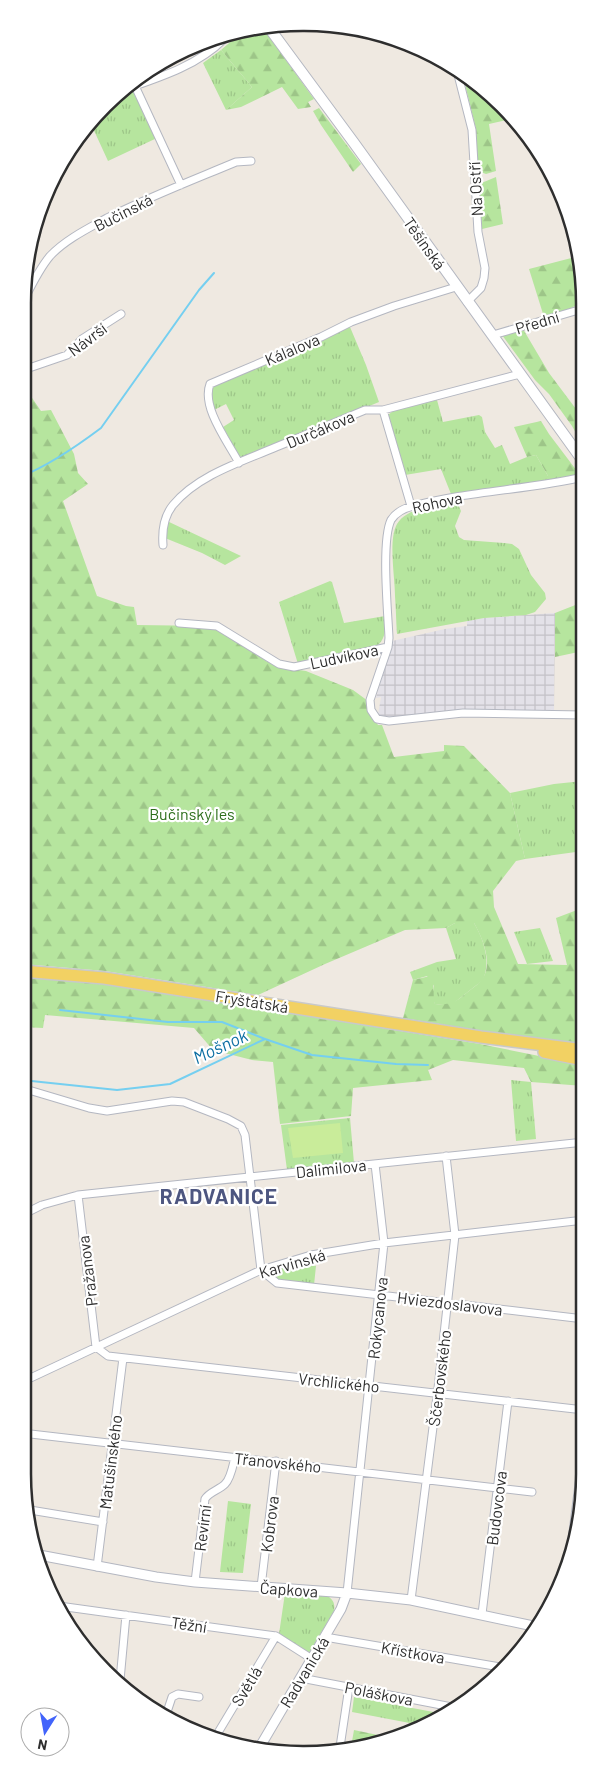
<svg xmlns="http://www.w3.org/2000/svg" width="607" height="1777" font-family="Barlow,sans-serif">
<defs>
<pattern id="industrial-grid" width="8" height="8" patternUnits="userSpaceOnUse" patternTransform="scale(1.25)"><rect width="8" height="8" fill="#e3e1e8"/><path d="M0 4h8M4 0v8" fill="none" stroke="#c3c1c7"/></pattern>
<pattern id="grass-tufts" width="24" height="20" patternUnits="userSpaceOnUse" patternTransform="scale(1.25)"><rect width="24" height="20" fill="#b6e59e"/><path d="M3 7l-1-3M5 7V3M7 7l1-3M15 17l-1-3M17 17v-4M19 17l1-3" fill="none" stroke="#9dc588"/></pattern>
<pattern id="forest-firs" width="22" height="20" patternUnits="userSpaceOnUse" patternTransform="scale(1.25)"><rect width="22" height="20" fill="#b6e59e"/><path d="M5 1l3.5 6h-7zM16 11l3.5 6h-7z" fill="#9dc588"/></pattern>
</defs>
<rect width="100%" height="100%" fill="#efe9e1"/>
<path fill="url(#industrial-grid)" d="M555 613 554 711 464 709 391 718H382L378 715 381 697 376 698 392 641 445 629 467 626V621L484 618Z"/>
<path fill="url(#grass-tufts)" d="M221 50 252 87 226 110 203 63Z
M135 91 157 138 108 161 91 124 123 95Z
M350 327 366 365 379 402 244 458 239 456 223 427 234 420 226 404 214 410 209 391 215 386Z
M437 400 443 422 479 415 482 417 485 432 495 448 502 445 510 464 527 457 536 455 548 476V479L544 481 451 494 441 469 405 475 388 415 393 411Z
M457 502 461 511 455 526 459 537 464 540 504 543 512 544 519 549 531 575 545 593 546 599 535 612 526 615 484 618 397 634C396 621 396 609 395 596 395 577 388 540 397 524 407 507 440 504 457 502Z
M167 521 241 556 225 565 202 553 165 538Z
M330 581 332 582 344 623 385 616C386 628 386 638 377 646L298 664 279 602Z
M583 781V851L525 859 510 793 554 784Z
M462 922 474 923C484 940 491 961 483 980L455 1002 449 1005 435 1004 432 997 434 986 427 976 413 980 410 972 437 962 456 959 446 928 455 923Z
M540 928 553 961 527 964 514 932Z
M511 1080 531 1082 536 1139 516 1141Z
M350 1118 354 1163 287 1170 281 1125Z
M302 1260 316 1266 314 1285 281 1281 269 1272Z
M228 1501 251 1504 243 1573 220 1572Z
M285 1593 328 1596C334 1601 335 1604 334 1611L309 1653 279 1634Z
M354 1697 444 1714 420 1725 352 1712Z"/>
<path fill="url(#forest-firs)" d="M262 27 314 99 308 102 311 107 298 109 282 87 241 107 226 110 252 87 221 50 235 38Z
M463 76 515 118 489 124 496 171 486 174 478 171 476 129Z
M319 108 361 164 353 172 321 125 313 111Z
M496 177 503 224 482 229 479 184Z
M579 256 582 266V299L579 304 567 310 544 317 529 269Z
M523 329 549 373 576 409 582 407V444L572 426 549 394 535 380 502 335Z
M28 392 41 411 51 410 74 454 78 473 88 484 63 501 97 596 126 606 134 607 137 625 211 626 233 637 266 661 279 667 306 671 353 690 368 701 369 711 378 725H382L394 757 444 751V745L464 746 510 793 525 859 516 861 493 891 494 907 518 964 567 965 556 918 577 910 583 939 584 1044 482 1031 403 1018 413 980 430 976C436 985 432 994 435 1004 453 1005 455 1002 469 991 474 987 480 983 483 978 493 962 482 937 474 923H455L446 928 405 930 325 964 258 995 105 971 23 964 22 393Z
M541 421 549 434 580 475 550 483 541 481 546 480 548 476 536 455 527 457 514 427Z
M583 602V651L555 657V613Z
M23 977 104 984 172 994 480 1044 584 1065V1086L531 1082 524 1068 453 1060 428 1070 432 1080 353 1088 351 1116 280 1124 273 1062 252 1060 213 1050 194 1028 45 1015 43 1028 23 1027Z
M354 1730 392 1738 376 1745 351 1747Z"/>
<path fill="#c9ec9a" d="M340 1123 343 1153 293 1158 288 1128Z"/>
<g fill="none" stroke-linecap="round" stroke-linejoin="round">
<path stroke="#75cff0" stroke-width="2" d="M22 476C50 465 77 446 101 428L199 290 214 273
M60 1010 168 1022H222L265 1039
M22 1080 117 1090 170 1084 265 1039 312 1055 396 1064 428 1065"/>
<g stroke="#b4b7c1" stroke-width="9">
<path id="minor" d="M457 71 472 130 478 232 485 268 484 278 481 288 467 302
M135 86 181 185
M132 87C164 76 199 64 224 39
M23 302C31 286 39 269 50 256 65 240 87 229 107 218 149 197 193 180 236 162L251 161
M493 335 582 309
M22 368 32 367 67 355 82 339 121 314
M383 410 411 506
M239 463C228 442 201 407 210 384L321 337 351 322 394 306 456 287
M583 477C527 490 468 491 413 506 405 508 396 512 391 520 381 541 388 613 389 638L388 647 370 700 371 710 377 719 389 721 463 713 583 715
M163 545C162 532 164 516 173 505 198 475 241 462 276 447 306 435 336 422 365 410H383L520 374
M179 623 217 626 279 664 294 667 388 647
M22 1088 89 1108 107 1111 172 1101 184 1102 228 1119 241 1126 245 1135 261 1270 277 1283 584 1319
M78 1195 96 1347
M22 1215 42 1205 78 1195 584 1142
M96 1347 108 1356 584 1410
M22 1382 261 1270 311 1255 384 1243 584 1220
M22 1433 532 1492
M30 1510 103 1522
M570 1556 584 1444
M97 1567 123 1358
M195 1582 205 1499C209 1492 219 1490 225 1484 231 1478 233 1465 235 1457
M261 1587 276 1461
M347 1593 384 1243 375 1164
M411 1600 438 1388 455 1235 446 1156
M59 1606 276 1636 312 1659
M482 1614 508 1401
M325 1637 500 1667
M301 1678 457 1708
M120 1680 126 1615
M166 1715 172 1697 178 1694 199 1697
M216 1736 276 1636
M340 1747 349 1687"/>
</g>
<g stroke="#b4b7c1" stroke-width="11">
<path id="tertiary" d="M39 1555 156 1577 195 1582 347 1593 411 1600 538 1627
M258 1750 341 1609 347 1593"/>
</g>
<g stroke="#b4b7c1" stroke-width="12">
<path id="secondary" d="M267 25 354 143 583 461"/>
</g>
<g stroke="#c9c9c9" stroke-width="14">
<path id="primary" d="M22 971 104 978 481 1037 584 1050
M544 1052 584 1060"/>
</g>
<use href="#minor" stroke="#fff" stroke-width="7"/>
<use href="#tertiary" stroke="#fff" stroke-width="9"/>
<use href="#secondary" stroke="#fff" stroke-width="10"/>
<use href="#primary" stroke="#f2d163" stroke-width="11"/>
</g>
<g text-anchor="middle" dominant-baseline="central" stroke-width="4.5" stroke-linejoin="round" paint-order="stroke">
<g font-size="16" fill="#2e2e2e" stroke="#fff">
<text transform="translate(475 189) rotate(-93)">Na Ostří</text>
<text transform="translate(123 212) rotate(-27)">Bučinská</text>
<text transform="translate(425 243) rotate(55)">Těšínská</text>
<text transform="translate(537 322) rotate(-17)">Přední</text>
<text transform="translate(87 339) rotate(-37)">Návrší</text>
<text transform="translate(292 349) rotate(-23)">Kálalova</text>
<text transform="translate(320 429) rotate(-23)">Durčákova</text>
<text transform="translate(437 502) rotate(-12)">Rohova</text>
<text transform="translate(344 656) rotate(-12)">Ludvíkova</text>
<text transform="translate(252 1001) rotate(9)">Fryštátská</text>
<text transform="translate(331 1168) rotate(-6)">Dalimilova</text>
<text transform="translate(292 1263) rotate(-16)">Karvinská</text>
<text transform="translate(87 1271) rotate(-97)">Pražanova</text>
<text transform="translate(450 1303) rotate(7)">Hviezdoslavova</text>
<text transform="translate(377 1318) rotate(-84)">Rokycanova</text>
<text transform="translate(439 1378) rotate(-83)">Ščerbovského</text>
<text transform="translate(339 1382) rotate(6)">Vrchlického</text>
<text transform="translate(110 1462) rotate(-83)">Matušínského</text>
<text transform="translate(278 1462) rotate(6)">Třanovského</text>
<text transform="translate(496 1508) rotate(-83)">Budovcova</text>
<text transform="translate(269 1524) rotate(-83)">Kobrova</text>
<text transform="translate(202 1528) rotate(-83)">Revírní</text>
<text transform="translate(289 1589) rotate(4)">Čapkova</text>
<text transform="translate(189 1624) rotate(8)">Těžní</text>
<text transform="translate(413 1652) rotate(10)">Křístkova</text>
<text transform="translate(304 1672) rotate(-59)">Radvanická</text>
<text transform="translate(246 1686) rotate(-59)">Světlá</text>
<text transform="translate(379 1693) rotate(11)">Poláškova</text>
</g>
<g font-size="16" fill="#2c6e1b" stroke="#fff">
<text x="192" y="813">Bučinský les</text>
</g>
<g font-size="18" font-style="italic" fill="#0d6fa3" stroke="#fff">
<text transform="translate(220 1046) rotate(-25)">Mošnok</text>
</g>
<g font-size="21" font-weight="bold" letter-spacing="1" fill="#4d5680" stroke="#fff">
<text x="219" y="1195">RADVANICE</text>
</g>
</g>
<path d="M0 0H607V1777H0ZM303 31H304A272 272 0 0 1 576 303V1474A272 272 0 0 1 304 1746H303A272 272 0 0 1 31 1474V303A272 272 0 0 1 303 31Z" fill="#fff" fill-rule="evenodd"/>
<path fill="none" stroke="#2e2e2e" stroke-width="2.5" d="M303 31H304A272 272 0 0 1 576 303V1474A272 272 0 0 1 304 1746H303A272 272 0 0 1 31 1474V303A272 272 0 0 1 303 31Z"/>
<g transform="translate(45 1732) rotate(191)"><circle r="24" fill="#ffffff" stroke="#ababab"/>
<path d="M0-4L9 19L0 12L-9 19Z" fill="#4264fb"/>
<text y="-8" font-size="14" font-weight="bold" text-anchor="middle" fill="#2e2e2e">N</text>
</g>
</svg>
